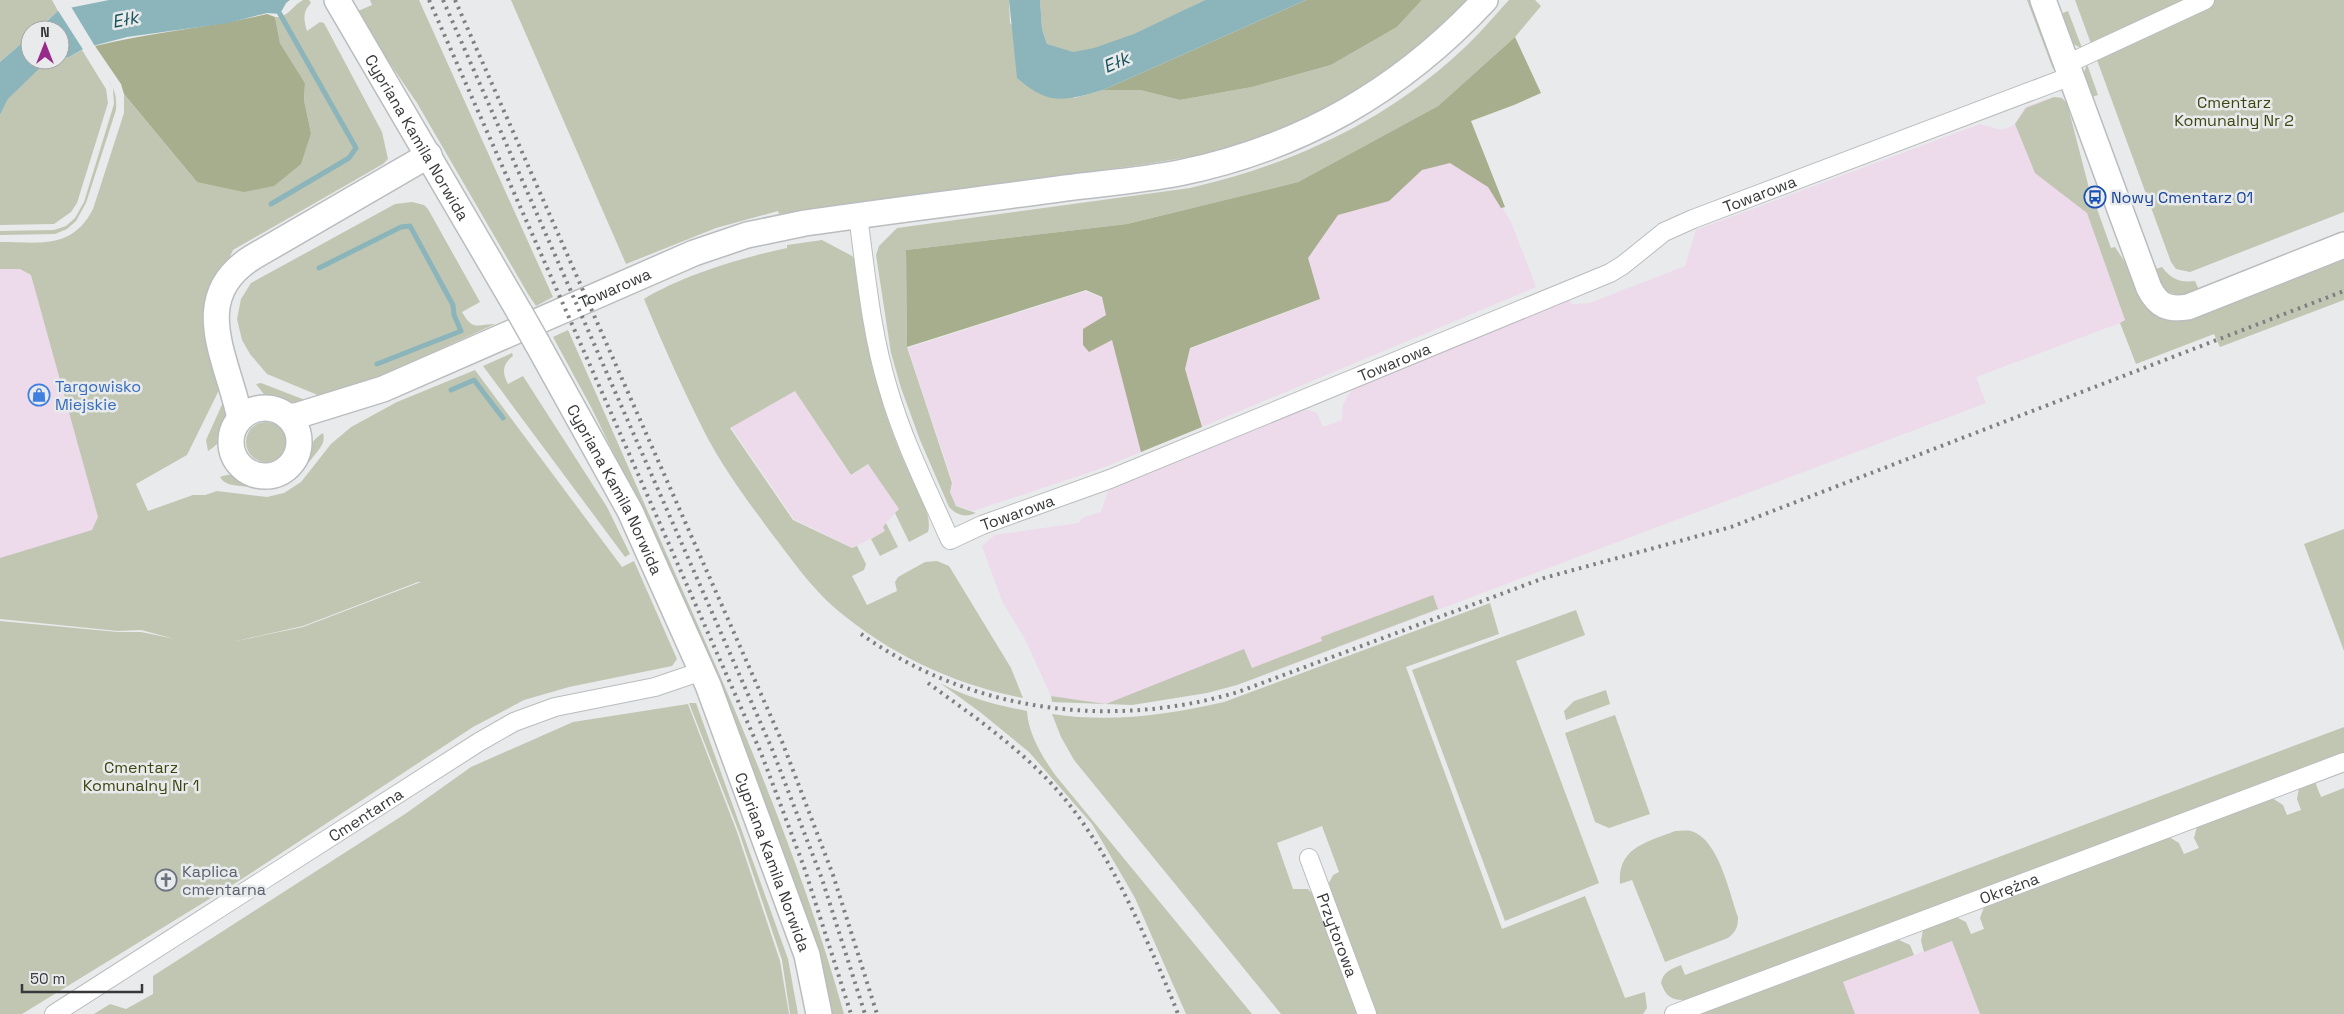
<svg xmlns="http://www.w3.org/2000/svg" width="2344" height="1014" font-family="'Space Grotesk',sans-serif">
<rect width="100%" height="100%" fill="#e8eaec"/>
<path fill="#eddaea" d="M2047 99 2125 321 1976 377 1986 403 1249 681 1106 704 1051 696 1025 639 1003 603 982 546 995 535 1079 523 1082 518 1101 512 1108 491 1303 410H1309L1317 413 1323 427 1342 420 1343 405 1348 395 1355 388 1569 300 1572 304 1590 303 1685 266 1696 230 1980 124 2001 130 2007 128 2014 125 2025 107Z
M1451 161 1489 186 1511 222 1536 287 1185 434 1166 358 1316 301 1294 225 1420 168Z
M0 257H38L117 532 0 569Z
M1086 291 1106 300 1143 451 1105 467 973 511 956 505 950 491 953 483 908 348Z
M795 391 851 476 868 464 899 509 883 526 885 531 852 548 794 519 731 427Z
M1952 941 1980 1014H1759Z"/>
<path fill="#c1c6b2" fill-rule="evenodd" d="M0 0H52L58 11 36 30H30V36L0 62Z
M303 0H309L311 3C302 12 304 21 307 31L320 22 324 23 382 132 388 159 383 164 233 250 228 261 224 380 187 455 136 484 148 511 193 495H205L217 491 267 497 284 493 301 482 331 444 351 427 397 402 475 370 622 567 634 561 677 659 672 666 569 687 524 700 473 727 242 879 22 1014H0V621L118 632H141L175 639 141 630 118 631 0 619V558L92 530 98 517 31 275 20 269H0V242C40 242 72 250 93 209L124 113V94L197 182 311 133 304 100 305 83 280 43 275 17C288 18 292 6 303 0ZM418 582H421L303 627 232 642 303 626Z
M370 0H419L553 297 536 306 528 294 417 103 374 40 358 11 372 5Z
M511 0H1009L1010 23 1074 98 1103 90H1140L1180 100 1252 87 1331 65 1397 27 1422 0H1467C1405 67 1324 120 1236 146 1207 154 1177 159 1147 164L779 214 778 211 716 228 626 264Z
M1040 0H1205C1174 15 1105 53 1073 52 1064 52 1055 47 1047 44L1042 29Z
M1509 0H1535L1541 6 1515 37 1438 106 1298 182 1127 224 906 250 907 347 952 483 950 492 956 506 976 513C965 518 957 515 949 507L920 440 901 388 891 353 876 255 879 246 897 228 1190 188C1286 166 1376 126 1451 60 1472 42 1490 21 1509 0Z
M2027 0H2034L2054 64 2053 69Z
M2075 0H2344V212L2190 272 2176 269 2171 262Z
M2068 11 2082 48C2064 42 2065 30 2063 13Z
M82 50 106 89 108 103 77 203 71 212 54 224 0 225V115L8 99 45 61 60 60V57H69Z
M2087 64 2098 95 2089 98 2083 75Z
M108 79C115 90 117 97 116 110L86 203 76 221 67 229 55 234 0 235V231L54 230 66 226 75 218 84 202 114 104 113 88Z
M2054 97 2062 98 2067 103 2090 192 2085 194 2090 207 2096 206 2111 248 2115 247 2136 279 2151 309 2344 254V300L2220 347 2214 334 2136 364 2120 323 2125 320 2087 213 2035 173 2015 124 2026 108Z
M412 202 424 205 428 209 480 302 462 312C473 332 479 324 495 324L370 381 320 396 267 374 250 354 242 340 237 319 241 299 251 283 395 204Z
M822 240 852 256 854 259C863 326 874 391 901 454 909 473 934 513 928 532L909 542 895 513 899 509 868 464 851 475 795 391 730 428 793 520 852 548 857 546 866 564 864 570 852 576 867 605 897 591 895 582 898 577 925 562 937 561 949 566 1011 668 1023 698C955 685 889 654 836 609 814 590 797 567 779 543 754 510 727 474 707 437 684 392 663 345 644 299 683 275 741 258 787 248V245Z
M2162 267C2171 279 2180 283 2195 281L2200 292C2174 299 2163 294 2150 271Z
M568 330C609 422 649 515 690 607 749 740 805 874 844 1014H828L643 513 591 407 553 337Z
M512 353 513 356C502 364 502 373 508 384L523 376 607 507 630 554 625 557 483 366Z
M261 383 305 400 308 403 287 408 266 397 256 384Z
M225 398C230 421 230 437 208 451L206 440Z
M246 442a20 20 0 1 1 40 0a20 20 0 1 1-40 0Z
M323 433C326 443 319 449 313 457 289 487 279 490 241 486 232 485 225 485 220 477 242 468 261 490 284 479 304 469 304 444 323 433Z
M886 523 898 547 880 556 871 539 885 531 883 527Z
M2344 529V651L2304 544Z
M1433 595 1438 609 1237 685 1207 693 1132 705 1052 702 1051 696 1106 704 1244 649 1252 668 1322 641 1321 637Z
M1490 603 1499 634 1406 667 1502 929 1585 896 1625 998 1645 992 1647 1008 1643 1014H1376L1331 891 1329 883 1333 875 1339 872 1322 826 1277 843 1293 889H1308L1314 896 1357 1014H1281L1074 760 1061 737 1052 714C1110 723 1168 715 1224 702Z
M1576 610 1585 635 1516 661 1599 883 1505 921 1412 670Z
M940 683C968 698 996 705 1027 711 1028 734 1043 758 1056 776L1252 1014H1186L1135 898 1092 824 1029 752 980 712Z
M1606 690 1610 704 1566 720 1564 711 1574 701Z
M689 703H696L788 959 798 1014H790L782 960 739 832Z
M688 704 737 832 780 961 789 1014H94L110 1004 126 1009 153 994V976L405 814 471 767 573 722Z
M1615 715 1650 814 1609 828 1595 822 1565 733Z
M2344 727V753L1686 1000C1671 1001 1666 996 1661 983 1663 972 1671 969 1681 965L1685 975Z
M2315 782 2321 797 2344 788V1014H1980L1952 941 1924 952 1921 941 1923 930 1956 917 1966 922 1971 934 1984 929 1980 918 1984 907 2169 837 2179 843 2184 854 2199 848 2194 838 2197 826 2272 798 2283 805 2287 815 2301 810 2297 799 2299 788Z
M1675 831C1680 831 1686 830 1691 831 1719 839 1729 893 1738 917 1738 927 1736 932 1728 938L1665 962 1632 880 1620 884C1617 847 1648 842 1675 831Z
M1899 940 1910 945 1914 955 1843 982 1855 1014H1700Z"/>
<path fill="#a7ae8d" d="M1306 0H1422L1397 27 1331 65 1252 87 1180 100 1140 90H1103Z
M267 14 275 17 280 43 305 83 304 100 311 133 301 164 274 186 244 192 197 182 124 94 121 84 95 46C152 32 210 28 267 14Z
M1515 37 1541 93 1514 105 1471 121 1505 207 1501 208 1488 187 1450 163 1422 170 1389 201 1338 215 1308 258 1320 299 1190 348 1185 369 1202 427 1141 452 1112 340 1089 352 1083 345V329L1106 315 1102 297 1086 290 907 347 906 250 1127 224 1298 182 1438 106Z"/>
<path fill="#8bb5bb" d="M109 0H290L286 3 280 14 267 13 228 23 127 37 85 48 69 57H60V30H37L59 10Z
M1009 0H1040L1042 29 1047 44 1073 52 1094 48 1134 34 1205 0H1306L1103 90C1064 101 1049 106 1017 78Z
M30 36V60H48L8 99 0 115V62Z"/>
<path fill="#e8eaec" d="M70 5 96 48 84 51 57 9Z"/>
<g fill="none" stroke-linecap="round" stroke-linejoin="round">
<path stroke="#8bb5bb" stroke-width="5" d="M271 204 349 158 356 148 280 14
M319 268 401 227 410 226 453 305 454 315 461 331 377 364
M451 390 474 380 503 418"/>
<g stroke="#babcbe" stroke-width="20">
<g id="street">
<path d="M2067 64 2205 0"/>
<path id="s1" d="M858 216C866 274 871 332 888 388 903 441 928 490 950 540L982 525 1110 479 1610 273 1623 265 1664 232 1693 219 2071 76"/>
<path id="s2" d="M1309 858 1367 1014"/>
<path id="s3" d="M54 1014 479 742 514 722 555 707 655 687 702 671"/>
<path id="s4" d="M1674 1014 2344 762"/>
</g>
</g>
<g stroke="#babcbe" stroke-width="28">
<g id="secondary">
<path id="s5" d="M337 0 520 313"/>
<path d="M2043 0 2149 288C2158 306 2168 310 2188 307L2344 245"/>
<path id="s6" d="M537 343 630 511 708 685 807 955 819 1014"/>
<circle cx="265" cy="442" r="34"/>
<path id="s7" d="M288 417 299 415 383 389 694 253 747 235 805 223C887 211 969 201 1051 190 1093 184 1137 181 1179 173 1301 148 1400 91 1485 0"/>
<path d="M240 419C229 361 186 298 253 257L429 155"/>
</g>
</g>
<use href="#street" stroke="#fff" stroke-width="18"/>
<use href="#secondary" stroke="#fff" stroke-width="25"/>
<path stroke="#7e7f81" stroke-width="4" stroke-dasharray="2.5 5" stroke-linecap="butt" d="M429 0 761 753 804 867 851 1014
M443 0 772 749 822 879 865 1014
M455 0 783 744 833 875 877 1014
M861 634C971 712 1110 730 1238 692L1544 578 1731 527 2344 291
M928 683C969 713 1010 741 1046 778 1090 823 1119 880 1145 937 1157 963 1168 988 1178 1014"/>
<g stroke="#babcbe" stroke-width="28" stroke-linecap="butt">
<path id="secondary-bridge" d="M520 313 537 343"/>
</g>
<use href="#secondary-bridge" stroke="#fff" stroke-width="25"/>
</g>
<defs>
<g id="bus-ring" transform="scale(1.125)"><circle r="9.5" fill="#e8eaec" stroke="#1a4fb4" stroke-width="1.5"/><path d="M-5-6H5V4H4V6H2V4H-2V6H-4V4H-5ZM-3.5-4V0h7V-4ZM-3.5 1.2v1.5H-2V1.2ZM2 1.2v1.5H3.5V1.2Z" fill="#1a4fb4"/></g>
<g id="shop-ring" transform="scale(1.125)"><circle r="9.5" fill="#e8eaec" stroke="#3f7fe0" stroke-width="1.5"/><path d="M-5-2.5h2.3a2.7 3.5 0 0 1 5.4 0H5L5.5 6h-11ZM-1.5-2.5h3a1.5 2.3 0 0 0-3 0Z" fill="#3f7fe0"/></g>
<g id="church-ring" transform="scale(1.125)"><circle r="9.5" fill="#e8eaec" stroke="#6b7280" stroke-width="1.5"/><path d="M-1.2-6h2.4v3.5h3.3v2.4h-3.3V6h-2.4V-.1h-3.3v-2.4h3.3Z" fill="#6b7280"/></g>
</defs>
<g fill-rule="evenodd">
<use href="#bus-ring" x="2095" y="197"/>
<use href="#shop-ring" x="39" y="395"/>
<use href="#church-ring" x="166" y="880"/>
</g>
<g text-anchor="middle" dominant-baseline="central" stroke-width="5" stroke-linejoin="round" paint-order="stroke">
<g font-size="16" fill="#3e460f" stroke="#e8eaec">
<text x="2234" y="102">Cmentarz<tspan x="2234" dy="18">Komunalny Nr 2</tspan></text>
<text x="141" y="767">Cmentarz<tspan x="141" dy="18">Komunalny Nr 1</tspan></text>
</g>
<g font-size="16" fill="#373839" stroke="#e8eaec">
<text stroke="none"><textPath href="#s5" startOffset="159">Cypriana Kamila Norwida</textPath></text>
<text stroke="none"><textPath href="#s1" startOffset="1222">Towarowa</textPath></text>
<text stroke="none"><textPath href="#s7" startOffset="352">Towarowa</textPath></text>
<text stroke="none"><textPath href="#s1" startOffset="818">Towarowa</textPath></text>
<text stroke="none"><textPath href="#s6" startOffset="166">Cypriana Kamila Norwida</textPath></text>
<text stroke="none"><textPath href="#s1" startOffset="412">Towarowa</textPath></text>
<text stroke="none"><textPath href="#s3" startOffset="370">Cmentarna</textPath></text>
<text stroke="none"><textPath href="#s6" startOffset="571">Cypriana Kamila Norwida</textPath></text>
<text stroke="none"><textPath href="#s4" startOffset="358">Okrężna</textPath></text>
<text stroke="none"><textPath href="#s2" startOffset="82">Przytorowa</textPath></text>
</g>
<g font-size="16" fill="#164399" stroke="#e8eaec" text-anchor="start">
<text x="2111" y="197">Nowy Cmentarz 01</text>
</g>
<g font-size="16" fill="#366cbe" stroke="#e8eaec" text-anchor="start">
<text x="55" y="386">Targowisko<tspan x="55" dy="18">Miejskie</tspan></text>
</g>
<g font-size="16" fill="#5b616d" stroke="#e8eaec" text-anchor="start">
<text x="182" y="871">Kaplica<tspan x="182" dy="18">cmentarna</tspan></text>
</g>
<g font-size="18" font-style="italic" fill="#16525a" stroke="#e8eaec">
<text transform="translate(125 19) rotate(-11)">Ełk</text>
<text transform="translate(1116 62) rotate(-23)">Ełk</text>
</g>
</g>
<g transform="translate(45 45)"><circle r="24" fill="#e8eaec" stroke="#a1a3a4"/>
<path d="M0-4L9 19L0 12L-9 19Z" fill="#972a8b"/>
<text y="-8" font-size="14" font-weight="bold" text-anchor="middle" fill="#373839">N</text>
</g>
<path d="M22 984v8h120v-8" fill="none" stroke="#373839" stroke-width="2.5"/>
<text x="30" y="984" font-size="15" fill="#373839" stroke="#e8eaec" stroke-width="4" paint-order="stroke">50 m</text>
</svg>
